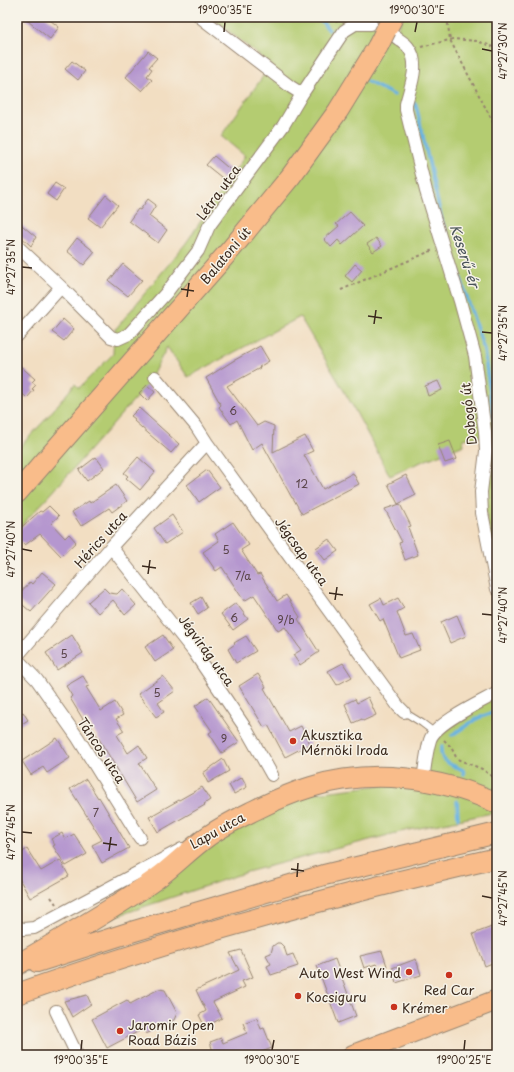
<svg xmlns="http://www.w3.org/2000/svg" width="514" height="1072" font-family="'Playpen Sans',sans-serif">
<rect width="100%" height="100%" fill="#f7f3e8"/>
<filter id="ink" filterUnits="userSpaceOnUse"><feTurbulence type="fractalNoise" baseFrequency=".025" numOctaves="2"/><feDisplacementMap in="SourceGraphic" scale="8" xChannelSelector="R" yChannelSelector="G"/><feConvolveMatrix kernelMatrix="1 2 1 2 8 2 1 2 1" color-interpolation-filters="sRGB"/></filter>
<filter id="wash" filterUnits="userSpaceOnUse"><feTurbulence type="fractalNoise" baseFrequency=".012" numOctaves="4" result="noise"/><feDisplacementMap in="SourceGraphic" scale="16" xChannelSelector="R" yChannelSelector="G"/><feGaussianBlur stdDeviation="0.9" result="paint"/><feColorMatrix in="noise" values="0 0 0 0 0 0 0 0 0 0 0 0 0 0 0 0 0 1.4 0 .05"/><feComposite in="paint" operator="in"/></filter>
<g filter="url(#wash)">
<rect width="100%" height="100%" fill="#f2dec2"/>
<path fill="#b4cc71" stroke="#787b48" d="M211 17H340L341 21C363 10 377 20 396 32L403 17H497V581L484 501 481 436 463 439 464 445 416 464 390 476 351 403 300 317 188 377 167 347 147 385 51 494 17 530V450L44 421 75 384 79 388 113 354 114 331 186 243 245 156 221 136 271 65Z
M497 693V812L400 832 247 872 78 929 282 797 423 780 430 739Z"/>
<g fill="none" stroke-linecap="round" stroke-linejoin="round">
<path stroke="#69b3e2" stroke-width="3.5" d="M318 17 329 30
M366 81 394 95
M410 101 416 105 442 221 484 350 497 444
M452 735 478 718 497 711
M442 746C437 761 452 765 463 770L464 774
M457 801 458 818"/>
</g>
<g id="blocks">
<path fill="#b597cf" d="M23 17H46L59 27 50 39Z
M148 51 157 58 149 67 152 69 147 76 152 80 142 91 126 77Z
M72 61 85 71 78 80 65 69Z
M214 156 233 172 226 181 206 165Z
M55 183 64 189 56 201 47 194Z
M106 195 118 205 100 227 88 218Z
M148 199 156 205 149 216 167 230 158 243 129 221 138 209 140 210Z
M350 212 363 226 342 245 338 240 331 247 324 239 339 226 336 224Z
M17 221 36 237 31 246 17 233Z
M77 238 95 252 84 265 67 251Z
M376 238 382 246 373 252 367 244Z
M123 264 142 280 128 296 109 281Z
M355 264 362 270 352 282 345 276Z
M63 319 74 329 64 341 52 332Z
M260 346 269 361 259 367 260 368 227 386 257 426 264 422 274 426 273 452 305 436 313 451 304 455 323 489 353 473 359 484 302 514 293 498H292L262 443 252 450 237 420 231 424 219 407 221 405 206 378 233 361Z
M17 363 35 379 32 382 36 385 32 389 34 390 27 398 17 389Z
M438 381 442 390 428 396 425 386Z
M147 385 155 392 147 401 139 393Z
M139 408 179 444 171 453 134 421 135 419 131 416Z
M450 441 457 459 445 463 438 445Z
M96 457 104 468 87 481 79 470Z
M138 457 155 472 140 490 126 478 128 476 124 473Z
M207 470 220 487 199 502 187 485Z
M406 475 416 495 398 504 388 484Z
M116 485 127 501 112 512 109 508 81 526 72 512 89 501 90 503Z
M400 504 411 526 408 527 418 555 405 560 399 543 402 542 385 509Z
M49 506 59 516 51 523 65 538 69 534 76 542 61 556 40 534 25 545 17 538V531L40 511 42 512Z
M172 515 183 532 165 544 154 528Z
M233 522 249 545 241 550 257 575 260 574 277 601 286 595 300 617 298 619 319 652 300 665 293 655 301 650 285 627 278 631 254 595 244 601 222 567 216 571 203 552 219 541 215 534Z
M329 539 338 551 325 560 316 548Z
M42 572 56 584 31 612 17 600V596L30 582 32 584Z
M104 588 109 593 117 594 122 589 136 605 125 615 113 600 98 613 88 602Z
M201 597 207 608 198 614 191 603Z
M381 598 384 605 398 598 404 608 397 612 406 636 413 634 420 650 399 658 383 619 380 621 370 604Z
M236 603 248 619 233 630 221 614Z
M457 615 466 636 450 643 441 622Z
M72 635 83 653 57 670 46 653Z
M163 635 173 650 155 662 145 647Z
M246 636 256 651 236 663 228 649 235 644 234 643Z
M343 663 352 677 337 685 328 671Z
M258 674 266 687 264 688 289 732 301 726 310 744 285 757 268 725 264 727 239 686Z
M83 676 89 686 86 687 101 711 115 702 123 715 116 719 124 731 117 735 128 753 139 745 147 758 139 763 156 790 137 802 87 719 84 721 70 698 72 696 66 686Z
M163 676 175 691 158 703 164 712 156 717 138 694Z
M208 697 239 742 222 753 209 733 212 731 195 706Z
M368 697 376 715 363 721 362 719 353 723 345 704 355 699 357 703Z
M23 712 28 720 17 727V716Z
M57 738 70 758 47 773 43 767 31 775 22 761Z
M223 759 229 771 208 783 203 773Z
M242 777 247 787 234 794 229 785Z
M86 779 98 798 99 797 129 848 102 863 92 845 102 840 70 789Z
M202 787 210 800 204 804 205 805 158 832 149 817Z
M62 833 65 839 74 834 87 854 66 866 53 846 55 845 51 839Z
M27 849 41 871 60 860 69 876 30 898 17 875V856Z
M497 925V961L485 966 473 934Z
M277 943H280L284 947 287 956 293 954 298 966 271 975 267 966 271 964 266 955 271 953 273 946Z
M241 950 253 977 242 981 245 987 213 1002 222 1018 205 1027 199 1015 206 1011 196 990 239 970 230 953Z
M382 951 387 966 378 969 376 964 364 968 360 956Z
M335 959 356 1016 338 1023 317 966Z
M416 959 421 975 396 983 392 968Z
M159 989 165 990 177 1013 174 1020 146 1034 143 1029 107 1048 92 1019 127 1000 130 1004Z
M87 995 91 1004 72 1017 64 1001Z
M257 1018 261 1029 264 1028 272 1048 254 1055H214L210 1042 221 1038 223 1043 247 1033 243 1023Z"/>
</g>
</g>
<g filter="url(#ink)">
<use href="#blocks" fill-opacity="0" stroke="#968470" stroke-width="1"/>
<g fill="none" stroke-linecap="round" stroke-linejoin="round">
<g stroke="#968470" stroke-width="8">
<path id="service" d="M404 712 422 723 434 732"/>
</g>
<g stroke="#968470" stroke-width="14">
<path id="minor" d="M200 17 291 87 302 94
M396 37C399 40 405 43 408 47 421 63 410 87 406 104V110L426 191 460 301 475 356 485 432 486 451 481 492 482 513 497 589
M17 246 61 287 111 337 118 339 129 334 167 292 198 251 209 226 283 126 302 94 344 31 355 24H371
M17 336 61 287
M155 377 196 426 207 443 398 706 404 712
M111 547 194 652 246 729 272 775
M17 656 111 547 207 443
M17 659 37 680 78 738 140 838
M423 780C425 767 426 753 430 740 435 723 481 702 497 693
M17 927 23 929 34 928 182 849
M56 1011 77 1055"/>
</g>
<g stroke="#968470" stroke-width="22">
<path id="primary" d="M386 30 393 17
M17 493 232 248 291 176 338 111 378 46
M37 962 131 932 324 875 497 833
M17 965C64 937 111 911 156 879 174 866 189 850 207 837 222 826 239 818 255 810 273 801 291 793 311 787 371 768 440 777 497 803
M17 994C174 938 335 895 497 858
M353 1055 497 1000"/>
</g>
<path stroke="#968470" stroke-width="2" stroke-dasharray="3 3" stroke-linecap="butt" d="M332 17 337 22
M447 17 450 40 493 122 497 152
M421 47 453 39 477 41 497 48
M341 290 433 250
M444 740 451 747 457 759 482 769 497 780
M51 897 56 904"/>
<use href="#service" stroke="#fff" stroke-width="6"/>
<use href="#minor" stroke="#fff" stroke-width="12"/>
<use href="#primary" stroke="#f9bc8a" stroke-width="20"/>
<g stroke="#968470" stroke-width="22" stroke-linecap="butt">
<path id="primary-bridge" d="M378 46 386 30"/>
</g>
<use href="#primary-bridge" stroke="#f9bc8a" stroke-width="20"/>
</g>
</g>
<path fill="none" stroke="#3b2a1e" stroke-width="1.5" d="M224 32 225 22M415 32 417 22M482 49 492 51M22 267 32 268M181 289 194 291M187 297 189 283M368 316 382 318M374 324 376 310M482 332 492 333M22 549 32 551M142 566 156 568M148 574 150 560M329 593 343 595M335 600 337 587M482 614 492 615M22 832 32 833M103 843 117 845M109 851 111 837M291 869 304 871M297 877 298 863M482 896 492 898M81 1050 82 1040M272 1050 274 1040M464 1050 465 1040"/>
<g fill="#c8321e" stroke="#f7f3e8" stroke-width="1.5">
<circle cx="293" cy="741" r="4"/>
<circle cx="409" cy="972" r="4"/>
<circle cx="449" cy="975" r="4"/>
<circle cx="298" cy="996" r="4"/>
<circle cx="394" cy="1007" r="4"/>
<circle cx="120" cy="1031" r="4"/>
</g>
<g text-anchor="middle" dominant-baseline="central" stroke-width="3" stroke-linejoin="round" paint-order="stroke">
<g font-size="11" fill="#5a454a">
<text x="233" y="410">6</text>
<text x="302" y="483">12</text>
<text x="226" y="549">5</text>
<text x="243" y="575">7/a</text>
<text x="234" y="617">6</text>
<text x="286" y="619">9/b</text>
<text x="64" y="653">5</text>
<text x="157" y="692">5</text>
<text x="224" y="738">9</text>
<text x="96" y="812">7</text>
</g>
<g font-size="13" fill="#3b2a1e" stroke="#f7f3e8">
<text transform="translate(218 192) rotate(-54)">Létra utca</text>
<text transform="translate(225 255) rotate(-50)">Balatoni út</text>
<text transform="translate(468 414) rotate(-96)">Dobogó út</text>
<text transform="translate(100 539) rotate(-48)">Hérics utca</text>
<text transform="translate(302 551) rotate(54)">Jégcsap utca</text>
<text transform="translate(207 650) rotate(54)">Jégvirág utca</text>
<text transform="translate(102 750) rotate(57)">Táncos utca</text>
<text transform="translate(217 830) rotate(-29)">Lapu utca</text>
</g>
<g font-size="13" fill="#3b2a1e" stroke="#f7f3e8" text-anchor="start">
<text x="301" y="734">Akusztika<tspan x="301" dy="15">Mérnöki Iroda</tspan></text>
<text x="401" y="972" text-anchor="end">Auto West Wind</text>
<text x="449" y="989" text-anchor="middle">Red Car</text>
<text x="306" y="996">Kocsiguru</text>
<text x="402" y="1007">Krémer</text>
<text x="128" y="1024">Jaromir Open<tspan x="128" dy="15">Road Bázis</tspan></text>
</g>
<g font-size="14" font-style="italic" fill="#495359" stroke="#f7f3e8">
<text transform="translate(465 256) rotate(72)">Keserű-ér</text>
</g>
</g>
<rect width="514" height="1072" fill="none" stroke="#f7f3e8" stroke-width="44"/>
<rect x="22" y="22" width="470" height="1028" fill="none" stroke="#3b2a1e" stroke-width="1.5"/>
<g font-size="10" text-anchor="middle" fill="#3b2a1e">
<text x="225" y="14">19°00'35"E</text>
<text x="417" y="14">19°00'30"E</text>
<text transform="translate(503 51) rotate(-90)" y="4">47°27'30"N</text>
<text transform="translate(11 267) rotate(-90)" y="4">47°27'35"N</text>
<text transform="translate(503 333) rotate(-90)" y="4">47°27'35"N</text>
<text transform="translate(11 549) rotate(-90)" y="4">47°27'40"N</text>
<text transform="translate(503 615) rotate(-90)" y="4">47°27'40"N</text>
<text transform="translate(11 832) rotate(-90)" y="4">47°27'45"N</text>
<text transform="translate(503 898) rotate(-90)" y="4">47°27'45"N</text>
<text x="81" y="1064">19°00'35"E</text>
<text x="272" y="1064">19°00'30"E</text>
<text x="464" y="1064">19°00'25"E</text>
</g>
</svg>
